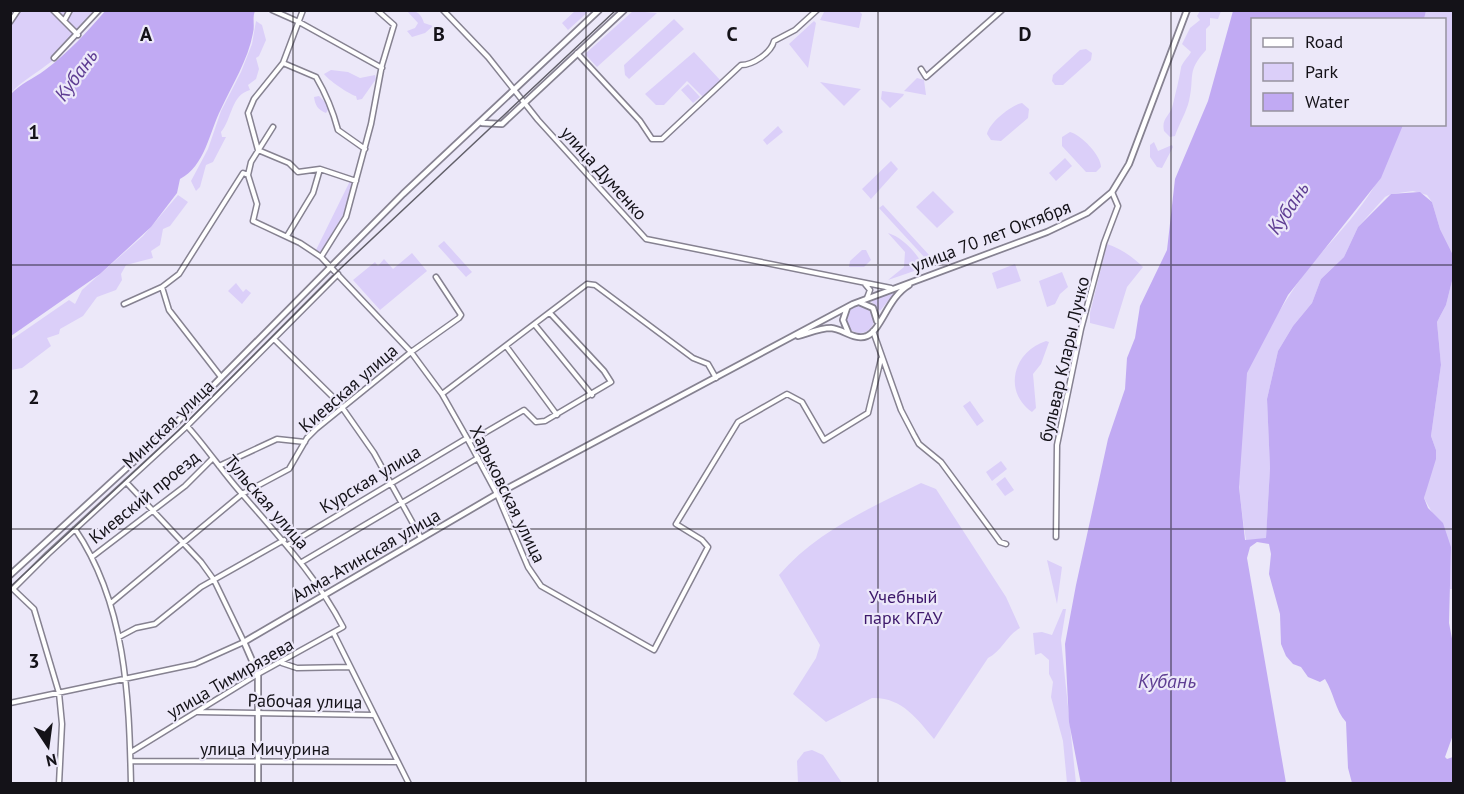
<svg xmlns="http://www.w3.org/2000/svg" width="1464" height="794" font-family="'PT Sans',sans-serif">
<rect width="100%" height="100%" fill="#ece8f9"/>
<path fill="#dbcff9" d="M825 10 859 11 862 14 859 28 820 20Z
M11 11H101C84 30 66 52 44 67 32 76 21 82 11 93Z
M407 11C417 10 421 14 424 23L433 26 425 33 412 37 407 31 415 28 418 23Z
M575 11H589L568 30 562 23Z
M633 11 657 13 597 67 585 54Z
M1200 11H1221L1218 19 1210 18V25L1206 29V50C1186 72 1195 76 1189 101 1186 113 1179 124 1175 136L1170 137 1164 131C1161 117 1171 116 1173 104 1176 91 1179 80 1181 68 1181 64 1189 56 1191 52L1182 44 1190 28 1200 20 1197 16Z
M1426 11H1453V589H1450L1451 547 1424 498 1436 450 1431 436 1441 365 1437 322 1446 305 1452 281V253L1440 229 1432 202 1427 195 1413 191 1391 194 1385 197 1358 227 1344 257 1321 279 1312 303 1293 326 1278 351 1267 399 1270 468 1266 539 1246 540C1238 490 1233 437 1241 386 1244 366 1296 282 1311 265 1353 216 1383 190 1399 125L1444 124V20L1424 19Z
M674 19 684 29 629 79 625 75 624 65Z
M256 21 262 25 266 40 259 56 256 58 259 69 256 79 248 85 250 90C231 95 232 119 221 132L222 137H226L213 162 206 165 200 187 196 191 191 181 208 149 221 111 241 72 252 44Z
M814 21 816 23 808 68 789 44Z
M1086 49 1092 53 1091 60 1063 85H1055L1052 81 1053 75 1080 50Z
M694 52 721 81 703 97 687 81 664 105H656L645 94Z
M331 70 348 72 360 78 375 75 376 79 362 99 357 100 356 96C350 95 327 79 324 74Z
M917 78 924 80 926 95 904 91Z
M820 82 861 89 844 106Z
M688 84 700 97 693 103 681 90Z
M882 91 904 94 903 96 890 108 881 99Z
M319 96 330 107 326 113C318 110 315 105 314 97Z
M1022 103 1029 109 1028 118 1001 141 991 140 987 134C989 123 1011 105 1022 103Z
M778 126 783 132 767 145 763 140Z
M1070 132C1081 135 1101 155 1101 167L1096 172H1086L1062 146V137Z
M1154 142 1158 151 1172 145 1173 147 1162 168 1157 167 1150 157V145Z
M1065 158 1072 166 1056 181 1049 173Z
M891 161 898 169 871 199 862 189Z
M350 181 353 183 343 215 321 252 316 250Z
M933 191 954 212 937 228 916 207Z
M178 195 188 202 170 226 163 229 160 245 151 251 153 258 126 265 121 274 122 280 116 290 97 297 83 316 60 329 59 334 47 338 51 346 22 368 11 370V340L69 300 75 304 82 290 143 236Z
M883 205 930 256 926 259 879 208Z
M888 233C902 237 920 255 923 268L888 280 904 267 905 252Z
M444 241 472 272 466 277 438 246Z
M1107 244C1120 248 1133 257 1143 267L1127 287 1114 329 1090 323V313Z
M862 250H866L871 260 864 267H849L850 261Z
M412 253 427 271 380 310 353 280 375 262 378 266 384 259 393 269Z
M1015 264 1021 281 997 289 992 273Z
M1062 272 1068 287 1060 294 1055 304 1047 307 1039 281Z
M236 283 243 292 246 289 251 293 242 304 228 291Z
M896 291 880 311 871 301V299Z
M846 319a14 14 0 1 1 28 0a14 14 0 1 1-28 0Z
M1046 341 1049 342 1041 364 1033 374 1036 408 1032 412C1002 391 1014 351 1046 341Z
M970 401 984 421 977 426 963 406Z
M1001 461 1007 469 992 481 986 472Z
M1005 477 1014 490 1005 496 996 484Z
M921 483 936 489 1006 597 1020 628C1006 636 1002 651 988 658L934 739C917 719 902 697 872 698L826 722 793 694 816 658 820 645 779 575C817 531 870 508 921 483Z
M1047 560 1062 567 1057 604Z
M1063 609H1066L1061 640 1076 783H1067L1063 741 1051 697 1053 682 1049 674V660L1041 653 1035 655 1033 633 1042 632 1052 635Z
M812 750 823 755 842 783H798L797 761 804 752Z"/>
<path fill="#c1aaf3" d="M106 10 255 11C252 18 255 25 253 33 248 60 232 85 221 109 209 133 205 166 180 179L177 193 151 227 100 274 11 336V94C21 83 33 79 45 70 68 53 87 32 106 10Z
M1233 11H1426L1424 19 1252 20V124L1403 125 1381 178 1288 295 1247 373 1239 487 1245 540 1266 538 1270 468 1267 399 1278 351 1293 326 1312 303 1321 279 1344 257 1358 227 1391 194 1420 192 1432 202 1440 229 1452 253V281L1446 305 1437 322 1441 365 1431 436 1436 450V459L1424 498 1428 508 1443 523 1451 547 1449 623 1454 649V732L1445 757 1447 759 1453 757V783H1352L1348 768 1346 722C1335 710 1334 693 1325 679L1320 682 1308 677 1301 667 1293 664 1286 656 1281 644 1280 614 1269 574 1271 554 1269 544 1257 542 1250 547 1247 558 1286 783 1081 784 1069 722 1065 644 1076 585 1108 439 1125 389 1127 358 1135 338 1140 306 1167 250 1175 179 1208 101Z"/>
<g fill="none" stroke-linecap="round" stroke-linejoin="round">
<g stroke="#868291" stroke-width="7">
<path id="minor" d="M53 10 78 35
M272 10 299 22 382 68
M303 10 283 63 254 99 248 113 258 150 289 163 298 172 320 169 356 181
M443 10 488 57 538 120 646 239 891 288
M64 21 70 10
M10 22 18 10
M577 53 640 121 652 139H662L741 65C753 65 771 53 774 41L795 30 817 10
M54 58 99 10
M283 63 316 77C326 94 333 111 338 130L365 149
M921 69 926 77 1002 10
M248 175 257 204 253 221 300 243 321 257 411 352 442 394 467 438 497 494 528 567 541 586 654 650 708 547 702 540 676 524 738 422 787 394 802 402 824 440 868 413 881 359
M287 236 313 193 320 169
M321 257 346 217 371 124 382 65 394 25 377 10
M865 284 870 290 867 298
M162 287 169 310 221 377
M124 304 162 287 179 274 243 173 248 175 251 162 273 127
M535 325 592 395
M873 331 901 410 914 435 919 444 941 462 1000 542 1006 544
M274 339 339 403 374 453 421 538
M506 346 557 415
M442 394 587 284 595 285 693 358 708 364 716 378
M469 442 524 410 536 422 545 421 611 382 604 371 550 313
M219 466 277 439 305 442
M75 529C126 604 129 696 131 784
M1056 537 1057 445 1081 329 1104 243 1118 206 1112 192
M288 545 467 438
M92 557 185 486 212 459
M302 562 478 458
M111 603 242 494 289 469 307 438 316 429 411 352 459 318 461 315 436 277
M334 634 409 784
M119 637 136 628 155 624 201 587 284 540
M282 663 297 668 350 667
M10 703 195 664 244 642 214 580 201 562 126 482
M198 712 374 715
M131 752 258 674 343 627C317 577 280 538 243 495 223 473 207 448 187 426
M131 761 398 762
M59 784 62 724 59 693 34 609 13 589 48 554 186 427 338 274"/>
</g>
<g stroke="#868291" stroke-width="8">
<path id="major" d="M482 123 502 124 624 10
M859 302 873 308 877 321
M847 308 843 320 848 332
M798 336C809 333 820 328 831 328 843 329 855 341 867 336 882 329 888 297 909 285
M10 575 178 421 403 194 599 10
M258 784V674L244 642 497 494 853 304 1047 232 1087 213 1112 192 1129 164 1187 10"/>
</g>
<use href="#minor" stroke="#fff" stroke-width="4"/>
<use href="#major" stroke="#fff" stroke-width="4.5"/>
<path stroke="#62606a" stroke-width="1.5" d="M10 587 178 431 341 268 616 10"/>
</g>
<path fill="none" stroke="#141218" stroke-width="1.5" stroke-opacity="0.55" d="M293 10V784M586 10V784M878 10V784M1171 10V784M10 265H1454M10 529H1454"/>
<g text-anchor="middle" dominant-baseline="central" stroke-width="4.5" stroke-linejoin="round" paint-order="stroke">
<g font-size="18" fill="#141218" stroke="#ece8f9">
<text transform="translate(604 173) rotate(48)">улица Думенко</text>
<text transform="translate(991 236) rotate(-21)">улица 70 лет Октября</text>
<text transform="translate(1064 359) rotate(-77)">бульвар Клары Лучко</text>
<text transform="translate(348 388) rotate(-41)">Киевская улица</text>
<text transform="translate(168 424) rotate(-44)">Минская улица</text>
<text transform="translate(370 479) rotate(-31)">Курская улица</text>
<text transform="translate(508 494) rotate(64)">Харьковская улица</text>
<text transform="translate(144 497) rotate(-39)">Киевский проезд</text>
<text transform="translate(267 502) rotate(49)">Тульская улица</text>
<text transform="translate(366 555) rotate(-30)">Алма-Атинская улица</text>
<text transform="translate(230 678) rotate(-30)">улица Тимирязева</text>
<text transform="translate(305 701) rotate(1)">Рабочая улица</text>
<text x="265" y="748">улица Мичурина</text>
</g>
<g font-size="18" fill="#3d186b" stroke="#ece8f9">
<text x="903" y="596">Учебный<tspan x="903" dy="21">парк КГАУ</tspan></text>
</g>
<g font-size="20" font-style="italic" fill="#5f3e93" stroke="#ece8f9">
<text transform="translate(76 75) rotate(-54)">Кубань</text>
<text transform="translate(1288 208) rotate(-56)">Кубань</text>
<text x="1167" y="681">Кубань</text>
</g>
</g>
<g font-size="20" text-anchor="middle" font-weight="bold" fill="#141218" stroke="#ece8f9" stroke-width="4.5" stroke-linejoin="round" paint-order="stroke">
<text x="146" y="41">A</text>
<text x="439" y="41">B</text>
<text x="732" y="41">C</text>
<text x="1025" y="41">D</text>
<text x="34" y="139">1</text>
<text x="34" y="404">2</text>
<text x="34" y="668">3</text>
</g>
<rect width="1464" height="794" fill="none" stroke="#141218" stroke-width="24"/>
<rect x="1251" y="18" width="195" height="108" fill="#ece8f9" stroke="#96929f" stroke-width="1.5"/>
<rect x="1263" y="38" width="30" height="9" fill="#ffffff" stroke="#96929f" stroke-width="1.5"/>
<text x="1305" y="48" font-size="18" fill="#141218">Road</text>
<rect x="1263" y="63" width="30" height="18" fill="#dbcff9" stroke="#96929f" stroke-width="1.5"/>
<text x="1305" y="78" font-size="18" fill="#141218">Park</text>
<rect x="1263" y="93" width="30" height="18" fill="#c1aaf3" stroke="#96929f" stroke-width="1.5"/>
<text x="1305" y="108" font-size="18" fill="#141218">Water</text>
<g transform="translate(48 746) rotate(167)" stroke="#ece8f9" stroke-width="4.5" paint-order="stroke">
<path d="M0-4.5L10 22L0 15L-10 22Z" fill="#141218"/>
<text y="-9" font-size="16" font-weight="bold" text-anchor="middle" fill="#141218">N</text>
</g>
</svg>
